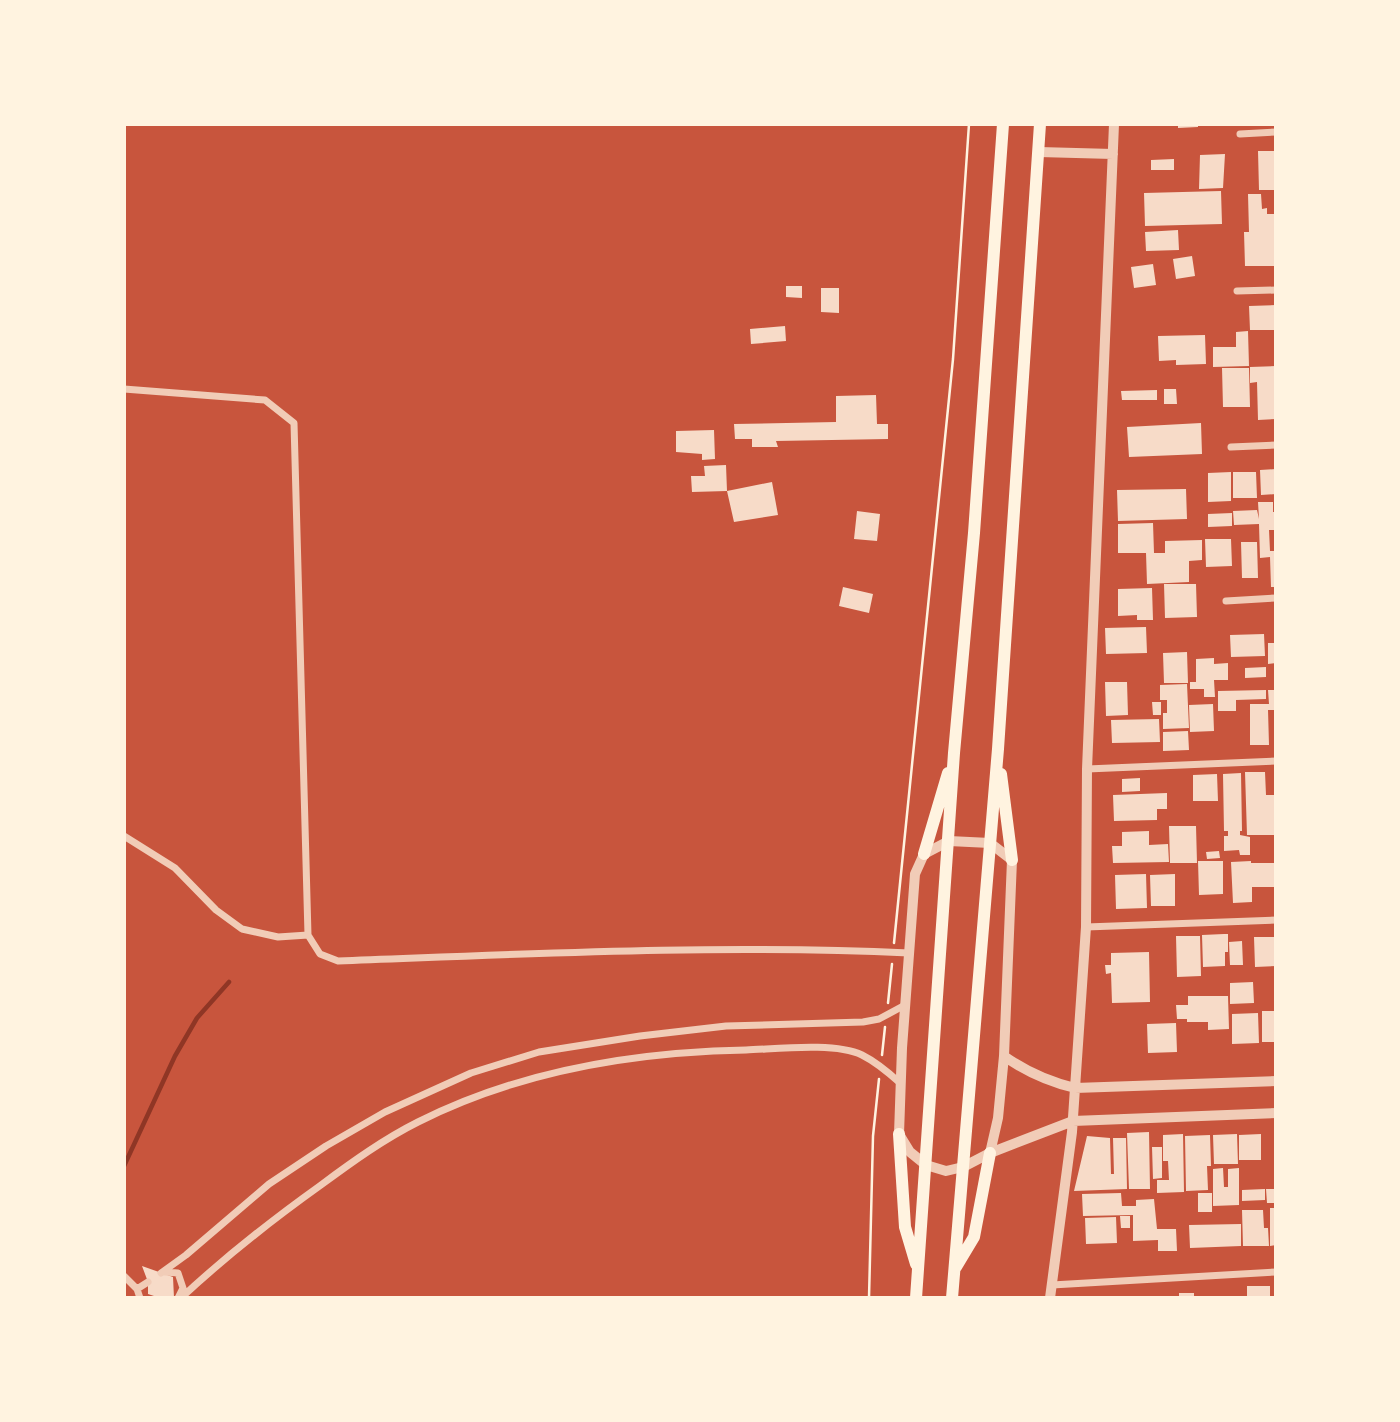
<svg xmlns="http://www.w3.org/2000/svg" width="1400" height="1422" font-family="'Varela Round',sans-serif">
<rect width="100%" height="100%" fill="#c8553d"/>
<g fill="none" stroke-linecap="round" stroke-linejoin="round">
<path stroke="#8f3625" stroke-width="4.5" d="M124 1166 175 1056 197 1018 229 982"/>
</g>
<path fill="#f7dbc8" d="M1178 124H1198V127L1178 128Z
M1258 151H1276V190H1259Z
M1225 154 1223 188 1199 189 1200 155Z
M1174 159V170H1151V160Z
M1221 191 1222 224 1145 226 1144 193Z
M1248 194H1261L1262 209 1267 208V214H1275L1276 266H1245L1244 232H1249Z
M1178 230 1179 250 1146 251 1145 232Z
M1192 256 1195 276 1176 279 1173 259Z
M1153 264 1156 285 1134 288 1131 267Z
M786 286H802V298L786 297Z
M821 288H839V313L821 312Z
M1276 305V330H1250L1249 306Z
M785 326 786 341 751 344 750 329Z
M1248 331 1249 366 1213 367V347H1236V332Z
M1205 335 1206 364 1176 365V360L1159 361 1158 336Z
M1276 366V419L1258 420 1257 382 1250 383V367Z
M1222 368H1249L1250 407H1223Z
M1164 389H1176L1177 404H1164Z
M1157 390V400H1122L1121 391Z
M876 395 877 424H888V439L776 441 778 447H752V439H735L734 424 836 422V396Z
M1201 423 1202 454 1129 457 1127 427Z
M714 430 715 459 702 460V454L676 452V431Z
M726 465 727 491 692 492 691 476H705L704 466Z
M1276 469V494L1261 495 1260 470Z
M1231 472V501L1208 502V473Z
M1233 472H1256L1257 498H1233Z
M772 482 778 515 734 522 727 491Z
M1186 489 1187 519 1118 521 1117 490Z
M1258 502H1273V512H1276V530H1269L1270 551H1276V587H1271L1270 557 1260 558 1259 524 1234 525 1233 511 1257 510 1259 519Z
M857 511 880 514 877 541 854 539Z
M1232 513V526L1208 527V514Z
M1153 523 1154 553H1165V541L1202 540V560L1189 561V582L1147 584 1146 553H1118V524Z
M1205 539H1231L1232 566 1206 567Z
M1241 542H1257L1258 578H1242Z
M1164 584H1196L1197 617 1165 618Z
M843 587 873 594 869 613 839 606Z
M1152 588 1153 620H1137V615L1118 616V589Z
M1146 627 1147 653 1106 654 1105 628Z
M1264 634 1265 656 1231 657 1230 635Z
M1268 643H1276V663L1268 664Z
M1187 652 1188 683H1164L1163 653Z
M1214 658V664L1228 663V680H1214L1215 697H1204V689H1190V682H1196V659Z
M1266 667V677L1245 678V668Z
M1105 682H1127L1128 715 1106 716Z
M1187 684 1189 728 1163 729V713H1167V700H1160V685Z
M1266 690V699L1236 700V711H1218V691Z
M1268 690H1276V710H1268L1269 745H1250V704H1269Z
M1152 702H1161V715H1153Z
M1213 704 1214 731 1190 732 1189 705Z
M1159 719 1160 742 1112 743 1111 720Z
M1188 731 1189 750 1163 751V732Z
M1245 772H1265L1266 795H1276V835H1247Z
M1241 773 1242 831H1240V835L1250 837V855H1240L1239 850 1224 851V836H1228V831H1224L1223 774Z
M1217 774 1218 801H1193V775Z
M1140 778V791L1122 792V779Z
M1167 793V809H1157V820L1114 821 1113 795Z
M1169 826H1196L1197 863H1170Z
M1149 831V845L1168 844 1169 862 1113 863 1112 846H1122V832Z
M1219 851 1220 858 1207 859 1206 852Z
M1198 861H1223V894L1199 895Z
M1251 861V863H1276V887H1252V902L1233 903 1231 862Z
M1146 874 1147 908 1116 909 1115 875Z
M1175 874V906H1151L1150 875Z
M1224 934H1228V952H1225V966L1203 967 1202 935Z
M1176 936H1200L1201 976 1177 977Z
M1254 937H1276V966L1255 967Z
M1242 941 1243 965H1230L1229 942Z
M1149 952 1150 1002 1112 1003 1111 973 1106 974 1105 965H1111V953Z
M1253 982 1254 1003 1230 1004V983Z
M1188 996H1228L1229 1029 1208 1030V1022H1187V1019H1177L1176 1005H1188Z
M1262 1011H1276V1042H1262Z
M1258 1013 1259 1043 1232 1044V1014Z
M1176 1023 1177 1052 1148 1053 1147 1024Z
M1149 1132 1150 1189H1129L1127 1133Z
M1183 1134 1184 1192 1157 1193V1180H1169L1168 1161H1163V1135Z
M1237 1134 1238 1164H1214L1213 1135Z
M1261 1134V1160H1239V1135Z
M1210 1135 1211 1166H1207L1208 1190 1186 1191 1185 1136Z
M1087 1136 1110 1138 1111 1174H1114L1113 1138H1126L1127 1189 1074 1191Z
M1152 1147H1162V1178L1153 1179Z
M1223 1168 1224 1187H1228V1169L1239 1168V1205L1213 1206V1169Z
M1265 1189V1200L1242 1201V1190Z
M1266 1189H1275L1276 1203H1267Z
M1121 1193 1122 1206H1136V1200L1154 1199 1157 1229H1176L1177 1251H1158V1240L1133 1241V1215L1083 1216 1082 1194Z
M1198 1193H1212V1212H1198Z
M1270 1208H1276V1245L1270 1246Z
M1242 1210H1263L1264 1228H1268L1269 1246H1243Z
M1120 1216H1130V1228H1121Z
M1116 1217 1117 1243 1086 1244 1085 1218Z
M1241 1224V1246L1190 1248 1189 1225Z
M142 1266 173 1277 174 1298H160L148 1294V1282Z
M1247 1286H1270V1298H1247Z
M1179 1293H1194V1298H1179Z"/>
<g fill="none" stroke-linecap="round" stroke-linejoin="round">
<path stroke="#fff3e0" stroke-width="2.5" d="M894 943 953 359 969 124
M888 1003 892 964
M882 1055 885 1027
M869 1298 873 1136 879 1079"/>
<path stroke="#f1ccb7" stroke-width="7" d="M1240 134 1276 132
M1237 291 1276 290
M124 389 265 400 294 423 308 935 320 954 338 961C528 954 718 944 909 953
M1231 447 1276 445
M1226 601 1276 598
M1087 769 1276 761
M124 836 175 868 216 910 242 929 278 937 308 935
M1086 927 1276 920
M165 1272 178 1273 183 1288 178 1298
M161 1273 186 1255 269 1184 326 1146 385 1112 471 1073 539 1052 640 1036 726 1026 863 1022 879 1019 905 1005
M124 1276 137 1289 140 1298
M1052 1285 1276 1272
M137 1289 148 1282
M181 1298C225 1257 272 1220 321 1185 352 1162 384 1139 418 1122 519 1071 635 1052 746 1050 776 1049 835 1042 862 1055 876 1062 888 1072 900 1083"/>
<path stroke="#f1ccb7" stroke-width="10" d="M1039 152 1113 154
M1004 1056C1025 1071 1050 1082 1075 1088L1276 1081
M990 1153 998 1118 1004 1056 1012 860 990 843 949 841 924 854 915 874 902 1048 899 1134 910 1152 926 1165 946 1171 963 1167 990 1153 1073 1121 1276 1113
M1050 1298 1072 1132 1086 927 1087 769 1114 124"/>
<path stroke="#fff3e0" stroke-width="12" d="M1001 774 1012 860
M924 854 948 773
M899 1134 905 1227 916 1264
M956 1267 974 1237 990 1153
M916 1298 954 753 974 533 1003 124
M952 1298 998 749 1040 124"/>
</g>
<rect width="1400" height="1422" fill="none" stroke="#fff3e0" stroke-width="252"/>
</svg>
